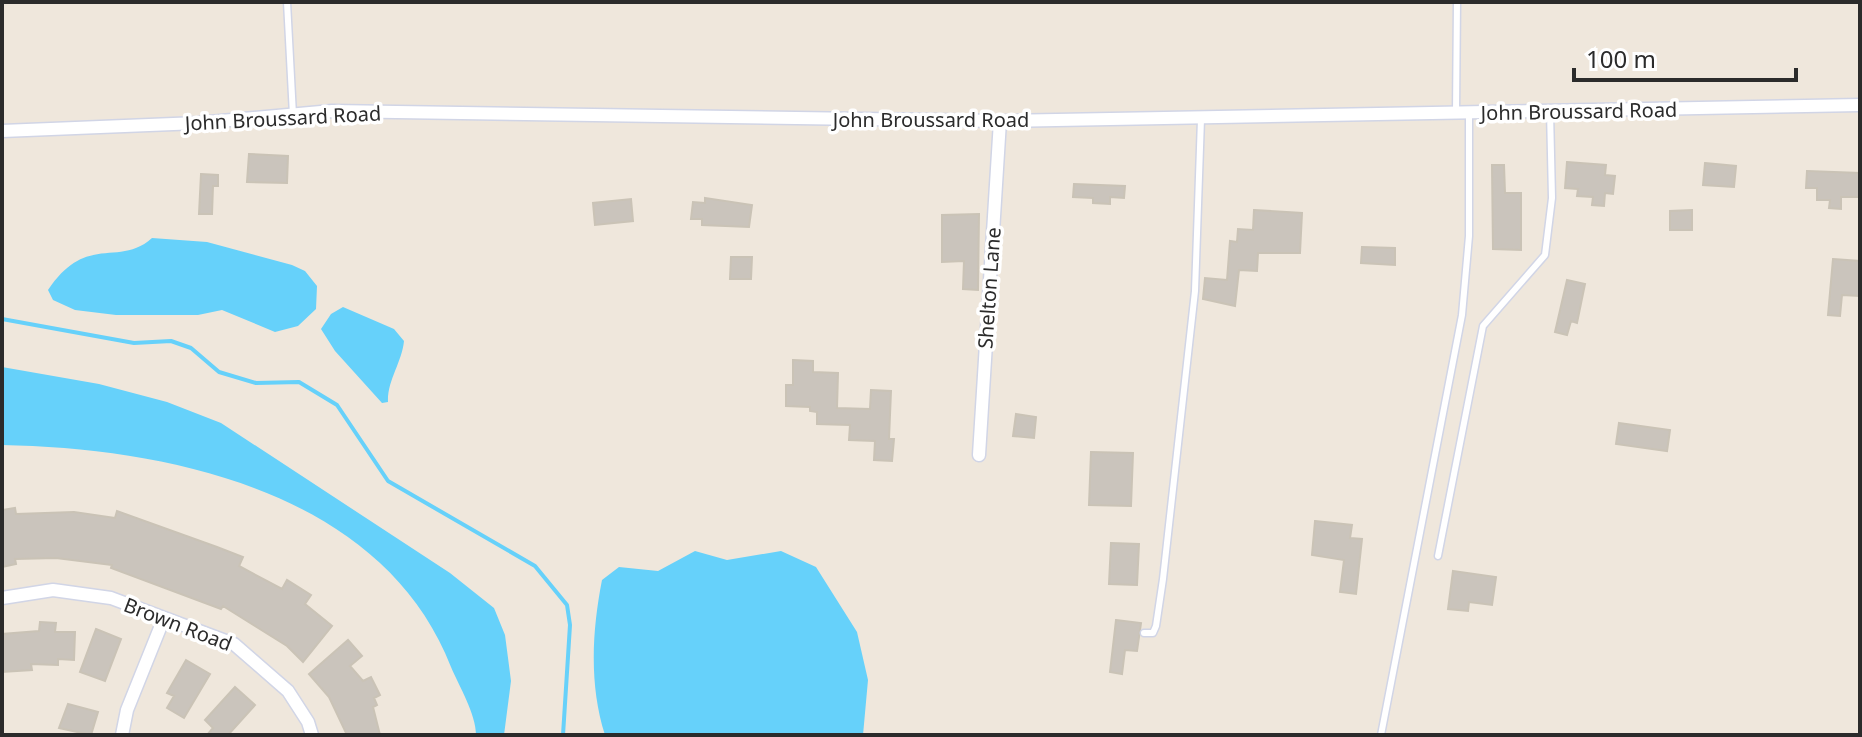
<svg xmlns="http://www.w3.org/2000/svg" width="1862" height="737" font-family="'Noto Sans',sans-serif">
<rect width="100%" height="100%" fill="#efe7dc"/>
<path fill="#66d1fa" d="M152 238 207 242 292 265 305 271 317 286 316 309 298 326 275 332 222 310 198 315H116L75 310 53 300 48 290C87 232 119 268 152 238Z
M343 307 394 329 404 341C402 362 387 381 388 402L382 403 335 351 321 329 331 314Z
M2 367 99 384 167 402 221 423 450 573 494 608 505 635 511 681 504 735H476C476 714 459 686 451 667 383 492 168 448 2 445Z
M695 551 727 560 781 551 816 567 857 632 868 680 863 735H605C589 685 592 631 602 580L619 567 658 571Z"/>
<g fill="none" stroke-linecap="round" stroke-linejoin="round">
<path stroke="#66d1fa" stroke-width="4" d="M2 319 134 343 171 341 191 348 219 372 256 383 299 382 337 405 388 481 535 566 567 605 570 625 563 735"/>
</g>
<path fill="#cac4bc" stroke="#cac3b6" stroke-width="2" d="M249 154 288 156 287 183 247 182Z
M1567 162 1606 165 1605 175 1615 176 1613 194 1605 193 1604 206 1592 205 1593 197 1577 196 1578 189 1565 188Z
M1705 163 1736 166 1734 187 1703 185Z
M1492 165H1504L1505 193H1521V250L1493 249Z
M1807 171 1860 173V197H1841V209L1829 208 1830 200H1817V188H1806Z
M201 174 218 175V186H213L212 214H199Z
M1074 184 1125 186 1124 198 1110 197V204L1093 203V198L1073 197Z
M705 198 752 205 749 227 702 225V219H691L693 202 705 203Z
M631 199 633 221 595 225 593 203Z
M1254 210 1302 213 1300 253H1258L1257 271 1239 270 1235 306 1203 299 1205 278 1227 280 1230 241 1237 242 1238 229 1253 230Z
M1692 210V230H1670V211Z
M979 214 978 290 963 289 964 261 942 262V215Z
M1362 247 1395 248V265L1361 263Z
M731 257H752L751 279H730Z
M1833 259 1860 261 1859 296 1842 295 1840 316 1828 315Z
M1567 280 1585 284 1577 323 1571 321 1567 335 1555 332Z
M793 360 813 361V372L838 373 837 408 870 409 871 390 891 391 889 439H894L892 461 874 460 875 441 849 440 850 425 817 424V412L810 411V407L786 406V385H793Z
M1016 414 1036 417 1034 438 1013 436Z
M1619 423 1670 430 1667 451 1616 444Z
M1091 452 1133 453 1131 506 1089 505Z
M15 508 16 514 74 512 115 518 117 511 217 547 243 557 239 566 282 589 287 580 311 595 305 604 332 626 303 662 287 646 223 606 221 609 111 568 112 565 56 558 15 559 16 564 2 567V510Z
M1315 521 1352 525 1350 538 1362 539 1356 594 1340 592 1344 560 1312 555Z
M1111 543 1139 544 1137 585 1109 584Z
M1453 571 1496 577 1492 605 1469 602 1468 611 1448 609Z
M1116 620 1141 623 1137 651 1125 650 1122 674 1110 672Z
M40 622 56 623 55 632H75L74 660 58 659V665L31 664 32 670 2 672V634L39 631Z
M96 629 121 639 105 681 80 672Z
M348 640 362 656 350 666 363 681 371 677 380 695 374 698 377 705 373 707 380 735H347L329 697 309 674Z
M186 660 210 674 184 718 167 708 174 696 167 693Z
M235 687 255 705 228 735H207L213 728 205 720Z
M68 704 98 712 91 735 59 728Z"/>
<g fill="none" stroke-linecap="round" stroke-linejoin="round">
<g stroke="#d1d5e6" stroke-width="9">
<path id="lane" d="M287 2 293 115
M1456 112 1457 2
M1438 556 1483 326 1545 255 1552 198 1550 111
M1144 633H1153L1156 626 1163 579 1195 291 1201 119
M1381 735 1462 315 1469 236V112"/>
</g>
<g stroke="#d1d5e6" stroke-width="15">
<path id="street" d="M2 131 198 123 332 111 1000 121 1860 105
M979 455 1000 121
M2 598 53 590 111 598 234 644 288 691 308 722 312 735
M122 735 127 710 164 618"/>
</g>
<use href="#lane" stroke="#fff" stroke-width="6"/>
<use href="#street" stroke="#fff" stroke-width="12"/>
</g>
<g text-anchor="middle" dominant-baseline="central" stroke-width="7" stroke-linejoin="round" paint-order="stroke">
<g font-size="20" fill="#2b2b2b" stroke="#fff">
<text transform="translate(1579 111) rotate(-1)">John Broussard Road</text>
<text transform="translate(283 118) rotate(-3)">John Broussard Road</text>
<text x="931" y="119">John Broussard Road</text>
<text transform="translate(989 288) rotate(-86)">Shelton Lane</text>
<text transform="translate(178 624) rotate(21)">Brown Road</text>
</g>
</g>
<rect width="1862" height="737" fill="none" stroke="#2b2b2b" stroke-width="8"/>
<path d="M1574 68v12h222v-12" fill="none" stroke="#2b2b2b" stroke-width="4"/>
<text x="1586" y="68" font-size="24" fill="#2b2b2b" stroke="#ffffff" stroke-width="6" paint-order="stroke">100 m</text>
</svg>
